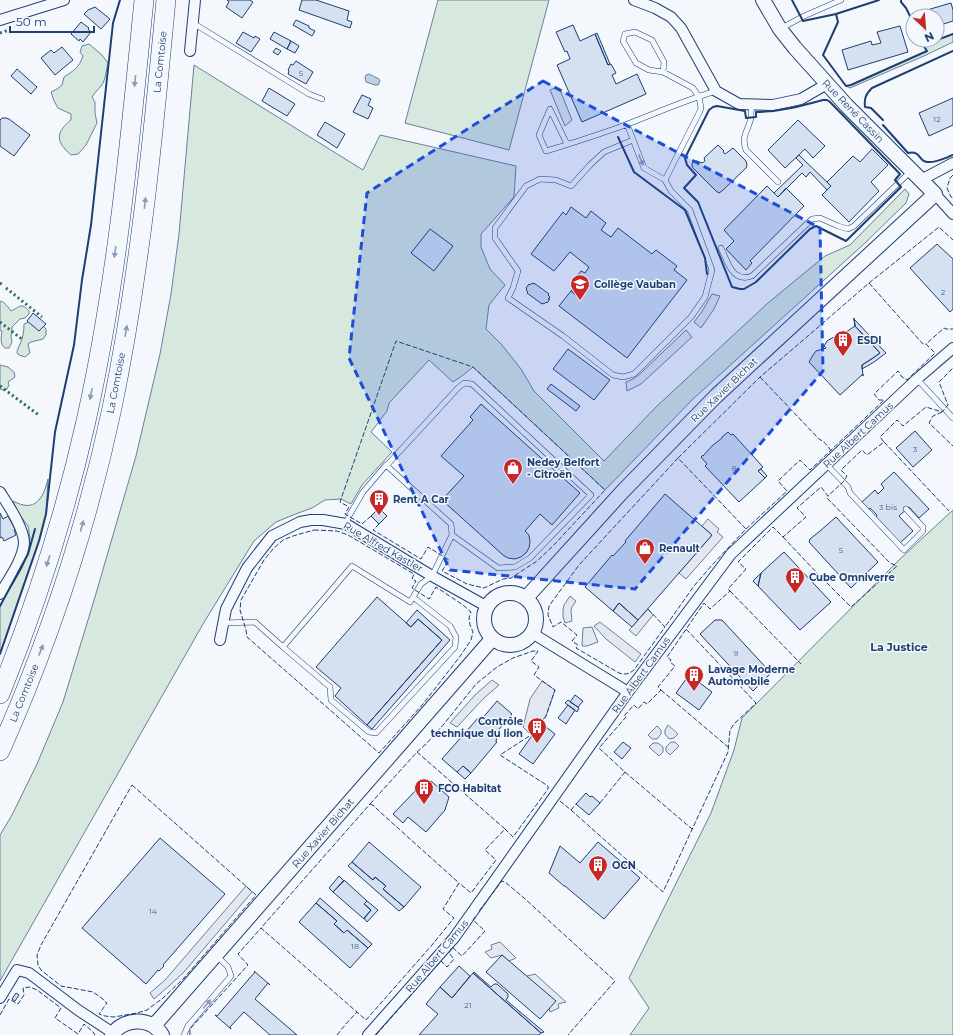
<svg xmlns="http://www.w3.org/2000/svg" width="953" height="1035" font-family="Montserrat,sans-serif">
<rect width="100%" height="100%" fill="#f4f7fb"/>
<path fill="#d7e8df" stroke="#687fa3" d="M438 0H549L509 150 405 123Z
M953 34V42L926 55 850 88 846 86 851 85 927 51 923 45Z
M89 44 102 55 108 63C106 70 106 80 101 86 98 90 95 92 92 97L95 102V113L97 123 86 145 78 154 71 155C55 141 56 132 71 120V114L58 108 54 101 51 92 57 89 62 85 64 77C73 71 79 68 83 56L80 52 82 46Z
M194 65 363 170 380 135 516 166 514 197 481 234V247L490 269 505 285 489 305 486 329 502 345 521 369 534 391 604 461 656 407 768 303 825 256 850 245 905 189 909 194 906 203 865 243 693 399 605 490 473 367 462 376 453 382 429 360 389 403 387 411 371 432 392 452 362 485 351 504 341 499 325 500 312 508 293 515 276 522 254 541 203 624 0 981V835L12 815 37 764 63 702 95 597 136 456 160 354 171 294 179 234Z
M0 301C5 302 8 307 11 311 20 307 21 302 29 311V314L25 318 20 319 12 327 11 337 12 342 9 348H5C0 345 1 337 2 331L0 330Z
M38 320 46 329V335L43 339 31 342 28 344 30 353 25 357 19 355 17 353C17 349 19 347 20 344 23 338 24 331 24 324L32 321Z
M0 365 8 367 14 372 15 377 8 382 9 385 7 389 3 390 0 389Z
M48 479 46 514 39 541 0 654V606L28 554 30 538 28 526 18 513 13 501C35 513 43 499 48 479Z
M953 510V1035H630L649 1008 629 978 711 813 734 750 742 718 900 559Z"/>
<path fill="#e3e8f0" stroke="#687fa3" d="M555 88H558L560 90 572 120 565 126 550 90Z
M712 294 720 296 714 309 701 328 694 322 701 313Z
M686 330 692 337 641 384 627 391 626 382 633 379 640 374Z
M708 519 719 529 717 532 723 537 686 579 679 573 712 535 702 526Z
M570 596 576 601 572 607 571 610 572 621 565 623 563 617V610L564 605Z
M648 609 653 615 636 636 629 630Z
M600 622 641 654 635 662 606 639 594 626Z
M592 627 598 642 587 646H582L583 628Z
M492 680 499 685 484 698 457 727 450 723 475 695Z
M542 681 555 690 546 716 531 735 523 727 530 699Z
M668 725 678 734 674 738 669 739 665 734V730Z
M657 726 661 730V734L657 739H652L648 735Z
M671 742H675L679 746 670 755 666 751V747Z
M653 743H658L663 747V752L659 756 649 747Z
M246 886 252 892 184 972 169 986 154 999 150 993 165 980Z
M500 942 516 958 509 961 502 955 491 958 485 952 492 949 491 945Z
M535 974 566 1002 558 1004 559 1008 550 1012 549 1008 527 976Z"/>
<path fill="#bed0e5" stroke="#687fa3" d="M369 74 379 79 380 81 378 85H375L366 82 365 77 366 75Z"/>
<path fill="#d5e0f0" stroke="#1d3f73" d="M227 0H250L253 2 242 18 226 7 229 2Z
M302 0H316L349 11 347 20 352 22 350 28 299 10Z
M951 3 953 10V21L937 26V16H929L927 10Z
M95 7 110 19 101 29 84 14 88 10Z
M296 20 309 26V28L315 31 312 36 293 25Z
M81 22 89 28 88 29 91 32 83 42 80 39 79 41 71 34Z
M573 25 580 41 595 34 608 65 611 64 616 73 612 75 616 84 637 74 646 94 582 122 557 65 570 59 567 51 565 52 556 32Z
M900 26 908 52 848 70 842 50 871 41 872 45 881 43 877 32Z
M243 32 254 38 255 36 260 39 251 52 236 43Z
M274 32 291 41 287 49 270 39Z
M597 33 610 64 608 65 595 34Z
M291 41 299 46 295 53 287 49Z
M62 47 73 60 55 75 41 58 51 50 54 53Z
M276 48 281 51 278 55 273 52Z
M296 61 313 72 306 84 288 74 289 71 288 70 291 64 293 65Z
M17 69 37 87 31 94 11 76Z
M269 88 295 104 287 116 262 101Z
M362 95 371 99 368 105 373 108 368 119 353 112Z
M953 98V125L929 136 919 113Z
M2 118H6L9 119 30 135 14 156 0 146V120Z
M798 120 825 146 813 158 805 149 785 168 768 150Z
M325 122 345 134 337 148 317 135Z
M718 145 724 151 723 152 725 154 733 148 746 161 747 165 746 168 722 191 719 193 716 191 693 168 692 166V163L695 161H697L702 163 705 161 704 158Z
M872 149 888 165 871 182 879 191 849 222 822 195 831 186 827 182 853 156 860 162Z
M799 155 831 186 827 190 810 172 806 177 802 173 778 197 774 193 803 165 796 158Z
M767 186 778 197 786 188 804 206 750 261 752 263 746 270 726 249 734 241 724 230Z
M571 207 586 218 591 211 606 223 601 230 611 237 618 228 652 254 656 250 677 266 674 270 687 280 627 358 559 306 571 291 576 295 583 278 578 275 581 271 585 273 589 267 570 252 554 271 531 254 563 212 566 215Z
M430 229 453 246 434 271 411 253Z
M937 244 953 259V309L950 312 910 268Z
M582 277 583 278 576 295 571 291Z
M532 283 534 284V283L549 294 548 295 550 297 548 299H550L547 303 546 302 544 304 542 303V304L527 293 528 292 526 290 527 289 526 288 529 284 530 285Z
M33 313 46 324 39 331 27 321Z
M854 318 855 326 880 353 873 358 862 365 863 376V374L840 395 809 362 813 355 816 351 826 348 824 346 827 341 832 338 843 334 855 326Z
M854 319 886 353 874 362 862 369V365L873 358 880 353 855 326Z
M568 349 610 380 594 400 553 369Z
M551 384 580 406 576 411 547 389Z
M481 404 580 493 552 525 540 514 525 531 529 535 530 542 529 548 526 553 521 557 515 559 508 558 503 555 442 500 464 476 441 456 473 420 470 417Z
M915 431 932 450 913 467 896 448Z
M728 432 731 435 733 434 763 467 758 471 765 478 739 502 705 466 707 464 701 457 703 455V456L712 446 722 438V437Z
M761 469 767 476 765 478 758 471Z
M894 472 929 509 919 518 909 507 899 516 913 531 900 543 876 517 877 515 870 508 869 510 862 502 875 490 878 494 884 488 881 484Z
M665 494 712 535 638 620 619 603 613 611 585 587 612 555 613 556 626 542 625 541Z
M379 508 387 516 379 524 371 516Z
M0 513 3 519 8 516 15 529 14 530 16 535 4 541 2 537 0 538Z
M836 517 878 562 851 588 809 542 810 539 820 531Z
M784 552 831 602 800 630 758 586 761 573Z
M761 573 758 586 753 581Z
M377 597 411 627 418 619 442 640 367 725 335 696 341 688 316 667Z
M619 603 638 620 632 627 613 611Z
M417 610 450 640 372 729 367 725 442 640 418 619 411 627 406 623Z
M715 620H722L771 673 753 691 700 634Z
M689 675 712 692 699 710 676 693Z
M575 695 583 701 578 707 570 702Z
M568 700 579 708 577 712 565 703Z
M497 701 512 714 496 733 497 734 496 742H497L471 773 463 766 457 772 442 759 478 718 481 720Z
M568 705 575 710 566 724 558 718Z
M541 723 555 734 533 764 519 754Z
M623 742 631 748 622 759 614 752Z
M463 766 471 773 465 779 457 772Z
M431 781 449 797 445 810 426 832 408 817 403 823 393 814 419 787Z
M586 793 590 797 592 796 600 803 589 815 576 804Z
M160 838 225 894 163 965 164 966 159 971 158 970 146 984 82 928Z
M369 842 421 887 404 907 383 889 386 886 375 877 373 880 352 862Z
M598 842 640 878 604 919 565 886H564L549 873 560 846 580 863Z
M352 862 373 880 375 877 386 886 383 889 404 907 399 911 348 866Z
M339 876 344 881 333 892 329 888Z
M344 880 367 901 364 904 371 910 364 919 333 892Z
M320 898 372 944 368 948 347 930 344 933 334 924 337 921 316 903Z
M367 901 378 910 367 922 364 918 371 910 364 904Z
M316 903 337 921 334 924 344 933 347 930 368 948 350 968 299 922Z
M502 955 556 1001 540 1019 486 972Z
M459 966 470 976 452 998 440 987Z
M254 971 270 985 268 983 255 999 297 1035H270L244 1012 230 1027 231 1029 215 1015 217 1016 255 972Z
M474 972 491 987 494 984H497L508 994V997L506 1000 544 1032 541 1033 473 973Z
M473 973 541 1033 539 1035H419L438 1014 426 1004 440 987 452 998Z
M16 993 19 995 15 1001 12 999Z"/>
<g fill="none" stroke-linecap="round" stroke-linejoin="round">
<g stroke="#1d3f73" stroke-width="6">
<path id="lane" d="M193 23 309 94 322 99
M780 29 802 17 841 0
M752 105C751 109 751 114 751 118 748 131 741 136 746 150L778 182
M627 124 644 168 665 180 700 111 701 108 699 97 693 88 663 72 664 62 652 40 635 32 625 34 623 41 636 63 649 70 663 72
M633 140 604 152 590 165 571 186 556 180 540 179 526 186 495 228V238L518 271 513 288 508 298 563 336 613 375 623 377 634 374 691 317 705 297 712 270 690 210 671 191 665 180
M567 144 550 109 539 135 546 151C570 144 594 136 617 128 650 116 682 101 716 91
M721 248C728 262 732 283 752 276L812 219 820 218 838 226 848 229 854 226 911 171
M917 379 953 418
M826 464 848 487 850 493 904 550 923 531V527L906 509
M346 524 349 516 363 492 386 465 451 524 452 535 498 568 515 567 530 558 591 495 472 384 464 383 458 388 387 465
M413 597 450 626 456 637 455 647 376 733 369 732 331 700 330 687 283 647 352 566 410 602 421 584 432 576 452 535
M223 623 255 622 283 647
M184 1035 188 1026 231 976 228 967 217 956"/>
</g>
<g stroke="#1d3f73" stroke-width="12">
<path id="street" d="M634 0 655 8 671 17 681 28 716 91 739 104 773 105 801 99 827 84
M0 20 64 0
M190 51 195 0
M921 180 953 163
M935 194 953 214
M0 492C8 505 24 528 24 543 23 560 8 580 0 594
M532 633 628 692
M220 640 226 609 247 568 272 536 300 522 311 520H323L346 524 432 576 486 606
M0 998 17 970 29 973 78 1010 113 1033
M368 1035 454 938 628 692 731 554 917 379 953 348"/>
</g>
<g stroke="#1d3f73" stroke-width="16">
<path id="secondary" d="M484 619a26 26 0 1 1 52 0a26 26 0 1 1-52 0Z
M526 598 623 491 716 396 935 194 847 106 795 48 780 29 763 0
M153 1025 158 1021 492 639
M112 1035C123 1018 151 1016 162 1035"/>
</g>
<g stroke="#1d3f73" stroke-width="20">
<path id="highway" d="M0 694C36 605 65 515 86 421 117 283 130 141 144 0
M0 751C49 641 87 526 112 408 140 273 153 137 166 0"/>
</g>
<use href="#lane" stroke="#f4f7fb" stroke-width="5"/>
<use href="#street" stroke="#f4f7fb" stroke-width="10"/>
<use href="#secondary" stroke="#f4f7fb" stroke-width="14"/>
<use href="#highway" stroke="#f4f7fb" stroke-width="19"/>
<path stroke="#2c6c60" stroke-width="3" stroke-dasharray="2 3" stroke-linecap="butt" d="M0 33 9 30
M0 283 4 286
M6 288 42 317
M0 322 23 340
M0 386 40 416"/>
<path stroke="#1d3f73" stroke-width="1" stroke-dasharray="5 2" stroke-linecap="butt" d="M953 175 950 178 947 188 951 197 953 198
M869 283 923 344H926
M760 377 819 439C825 442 828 446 831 451
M942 412 933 416 929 423 953 446
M884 442 949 511
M678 458 760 377 794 348 869 283 939 227 953 240
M371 516 362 524 345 514 349 507 340 502 396 341 473 367 605 490 553 546 537 561 511 578 503 579 484 588 467 584 442 571 449 560 428 547 421 559 373 530 379 524
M746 529 787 491 778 481 800 460 810 470 884 400H879L874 394 898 371 902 377 907 380 935 353 926 344 944 328 946 329H953
M314 530 337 531 348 535 414 574 412 579 416 581 412 588 429 599 436 587 463 605 471 612 469 618 470 625 473 632 471 640 461 655 423 704 379 753 247 637 246 630 240 610 241 600 264 560 273 549 283 540 293 536Z
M783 537 819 575 851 607 897 566 890 563 827 498 828 496
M730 591 801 664
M648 609 665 627 634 670C629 674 625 675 619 673L576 648 578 645 572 641 577 635 561 622 553 627 548 615 549 606 579 565 678 458 746 529 713 564 694 586 665 627
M661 690 728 747
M417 752 426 744 444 724 476 684 497 667 513 658 533 651H538L531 661 539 667 534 675 555 690 546 716 531 735 500 755 548 786V789L513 837 505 829
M625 772 692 829
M132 785 256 895 184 978 163 998 147 1010 137 1013 114 1017 105 1016 99 1014 107 1003 104 1001 103 999 93 992 61 986 41 970 38 965 37 955 41 945Z
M560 801 571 810 576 804
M600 803 625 772 599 748 626 717 624 716 634 705 638 709 644 702 647 704 661 690 658 687 675 666 670 662 671 660 667 657 704 603 710 609 730 591 728 589 746 569 738 562 773 527 783 537 806 517 797 508 821 487 828 496 843 482 847 476 841 470 862 450 867 455 884 442 880 437 897 420 903 426 926 407 942 412 948 405 939 382 953 368
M370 804 374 806 379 811 459 883 443 909 454 918 432 945 366 1020 261 928Z
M370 804 417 752 505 829 485 850 496 860 471 893 459 883
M571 810 663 892 728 752 730 730 734 724 756 703 686 629
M479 911 502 881 505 882 524 898 615 981 568 1035
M0 1015 9 999 18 1004 24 995 23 988 30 987 37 990 61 1008 55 1018 78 1034 84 1024 93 1032 95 1035
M190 1035V1029L248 965 238 954 261 928
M337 1035 345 1025 357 1012
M376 1035 441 961 447 967 454 959 449 953 452 947 462 956 485 931 473 920 475 917"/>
<path stroke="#1d3f73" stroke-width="2" d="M792 0 803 21 836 14 838 22 823 55 846 86 851 85 927 51 923 45 936 40
M901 0V2L906 8 913 22
M836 14 879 0
M937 40 953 34
M823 100H827L830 102 900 174 895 180 901 187 846 241 816 226 810 229 756 282 744 289H740L732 287 698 202 684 188 696 175 687 165 685 158 709 110 713 107 717 106 745 111 746 118 756 117V112C779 112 801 106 823 100Z
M883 120 871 108 865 107C864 98 866 94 872 88L953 51
M883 125 908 153C921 150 918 161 927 162 936 163 945 158 953 155
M618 137 634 172 685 210 705 258 707 274
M0 606 28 554 35 529
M0 654 39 541 46 514 55 432 74 345 82 280 91 225 113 23 120 0"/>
</g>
<defs><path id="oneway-solid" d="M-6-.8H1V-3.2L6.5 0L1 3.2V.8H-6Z"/></defs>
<g fill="#889bb7">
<use href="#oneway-solid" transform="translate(135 81) rotate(96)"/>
<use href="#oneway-solid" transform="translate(641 160) rotate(68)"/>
<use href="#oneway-solid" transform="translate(145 203) rotate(-83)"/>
<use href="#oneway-solid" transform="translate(115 252) rotate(98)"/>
<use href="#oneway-solid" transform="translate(126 331) rotate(-80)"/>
<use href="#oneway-solid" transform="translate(91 394) rotate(101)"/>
<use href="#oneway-solid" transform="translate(82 526) rotate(-75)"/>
<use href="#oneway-solid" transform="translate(48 561) rotate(108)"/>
<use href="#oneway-solid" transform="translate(41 650) rotate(-69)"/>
<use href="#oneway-solid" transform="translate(207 1004) rotate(-49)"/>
</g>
<path fill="#1d4ed8" fill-opacity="0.2" stroke="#1d4ed8" stroke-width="3" stroke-dasharray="8 5" stroke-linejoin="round" d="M543 81 820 228 823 371 635 589 450 570 349 358 367 193Z"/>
<defs>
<g id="school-pin" transform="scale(1)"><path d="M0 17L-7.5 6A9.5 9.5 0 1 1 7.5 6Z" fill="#c62828" stroke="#f4f7fb"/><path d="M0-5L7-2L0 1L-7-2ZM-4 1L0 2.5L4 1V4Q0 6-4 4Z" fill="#fff"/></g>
<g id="building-pin" transform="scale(1)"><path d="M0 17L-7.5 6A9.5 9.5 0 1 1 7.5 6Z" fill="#c62828" stroke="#f4f7fb"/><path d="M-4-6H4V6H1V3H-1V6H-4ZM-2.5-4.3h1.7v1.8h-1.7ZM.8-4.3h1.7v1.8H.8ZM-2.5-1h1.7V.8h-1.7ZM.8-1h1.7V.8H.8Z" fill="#fff"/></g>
<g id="shop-pin" transform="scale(1)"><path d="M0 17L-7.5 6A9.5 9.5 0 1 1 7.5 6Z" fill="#c62828" stroke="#f4f7fb"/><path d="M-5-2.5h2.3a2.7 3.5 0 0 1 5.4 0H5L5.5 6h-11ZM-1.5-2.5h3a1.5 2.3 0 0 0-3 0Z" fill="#fff"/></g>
</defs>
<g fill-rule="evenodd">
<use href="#school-pin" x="580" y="284"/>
<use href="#building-pin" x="843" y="340"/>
<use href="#shop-pin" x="513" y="468"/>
<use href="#building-pin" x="379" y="499"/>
<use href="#shop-pin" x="645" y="548"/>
<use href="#building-pin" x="795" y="577"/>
<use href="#building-pin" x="694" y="675"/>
<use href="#building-pin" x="537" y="727"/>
<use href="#building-pin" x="424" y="788"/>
<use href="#building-pin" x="598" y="865"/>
</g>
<g text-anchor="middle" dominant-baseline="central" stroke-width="3" stroke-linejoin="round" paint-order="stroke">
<g font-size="8" fill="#4b6792">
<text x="301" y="73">5</text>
<text x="937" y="119">12</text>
<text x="943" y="292">2</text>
<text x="915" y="449">3</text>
<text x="734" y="468">8</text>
<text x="888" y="507">3 bis</text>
<text x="841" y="550">5</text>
<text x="736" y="653">9</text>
<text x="153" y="911">14</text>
<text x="355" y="946">18</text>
<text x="468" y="1005">21</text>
</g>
<g font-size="10" fill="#1d3f73" stroke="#f4f7fb">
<text transform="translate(160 62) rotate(-84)">La Comtoise</text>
<text transform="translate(853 111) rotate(46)">Rue René Cassin</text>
<text transform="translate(116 383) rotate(-79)">La Comtoise</text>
<text transform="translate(724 390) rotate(-44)">Rue Xavier Bichat</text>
<text transform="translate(858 435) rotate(-43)">Rue Albert Camus</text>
<text transform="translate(383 547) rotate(30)">Rue Alfred Kastler</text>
<text transform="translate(641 675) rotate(-54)">Rue Albert Camus</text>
<text transform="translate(24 693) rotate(-68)">La Comtoise</text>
<text transform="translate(323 833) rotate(-49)">Rue Xavier Bichat</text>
<text transform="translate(437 956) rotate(-50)">Rue Albert Camus</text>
</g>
<g font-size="10" font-weight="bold" fill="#1d3f73" stroke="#f4f7fb" text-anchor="start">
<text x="594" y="284">Collège Vauban</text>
<text x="857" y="340">ESDI</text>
<text x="527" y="462">Nedey Belfort<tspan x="527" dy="12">- Citroën</tspan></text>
<text x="393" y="499">Rent A Car</text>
<text x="659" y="548">Renault</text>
<text x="809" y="577">Cube Omniverre</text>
<text x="708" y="669">Lavage Moderne<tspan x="708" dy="12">Automobile</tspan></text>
<text x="523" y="721" text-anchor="end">Contrôle<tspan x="523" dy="12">technique du lion</tspan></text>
<text x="438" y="788">FCO Habitat</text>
<text x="612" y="865">OCN</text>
</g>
<g font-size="11" font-weight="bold" fill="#1d3f73" stroke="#f4f7fb">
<text x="899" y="647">La Justice</text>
</g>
</g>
<g transform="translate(925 28) rotate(154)"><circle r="19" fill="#f4f7fb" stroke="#9eadc5"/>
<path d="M0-3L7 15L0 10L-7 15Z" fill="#c62828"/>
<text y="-6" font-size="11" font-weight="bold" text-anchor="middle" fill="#1d3f73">N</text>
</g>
<path d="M10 26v6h84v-6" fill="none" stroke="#1d3f73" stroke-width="2"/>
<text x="16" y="26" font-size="12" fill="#1d3f73" stroke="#f4f7fb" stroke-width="3" paint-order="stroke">50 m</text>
</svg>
